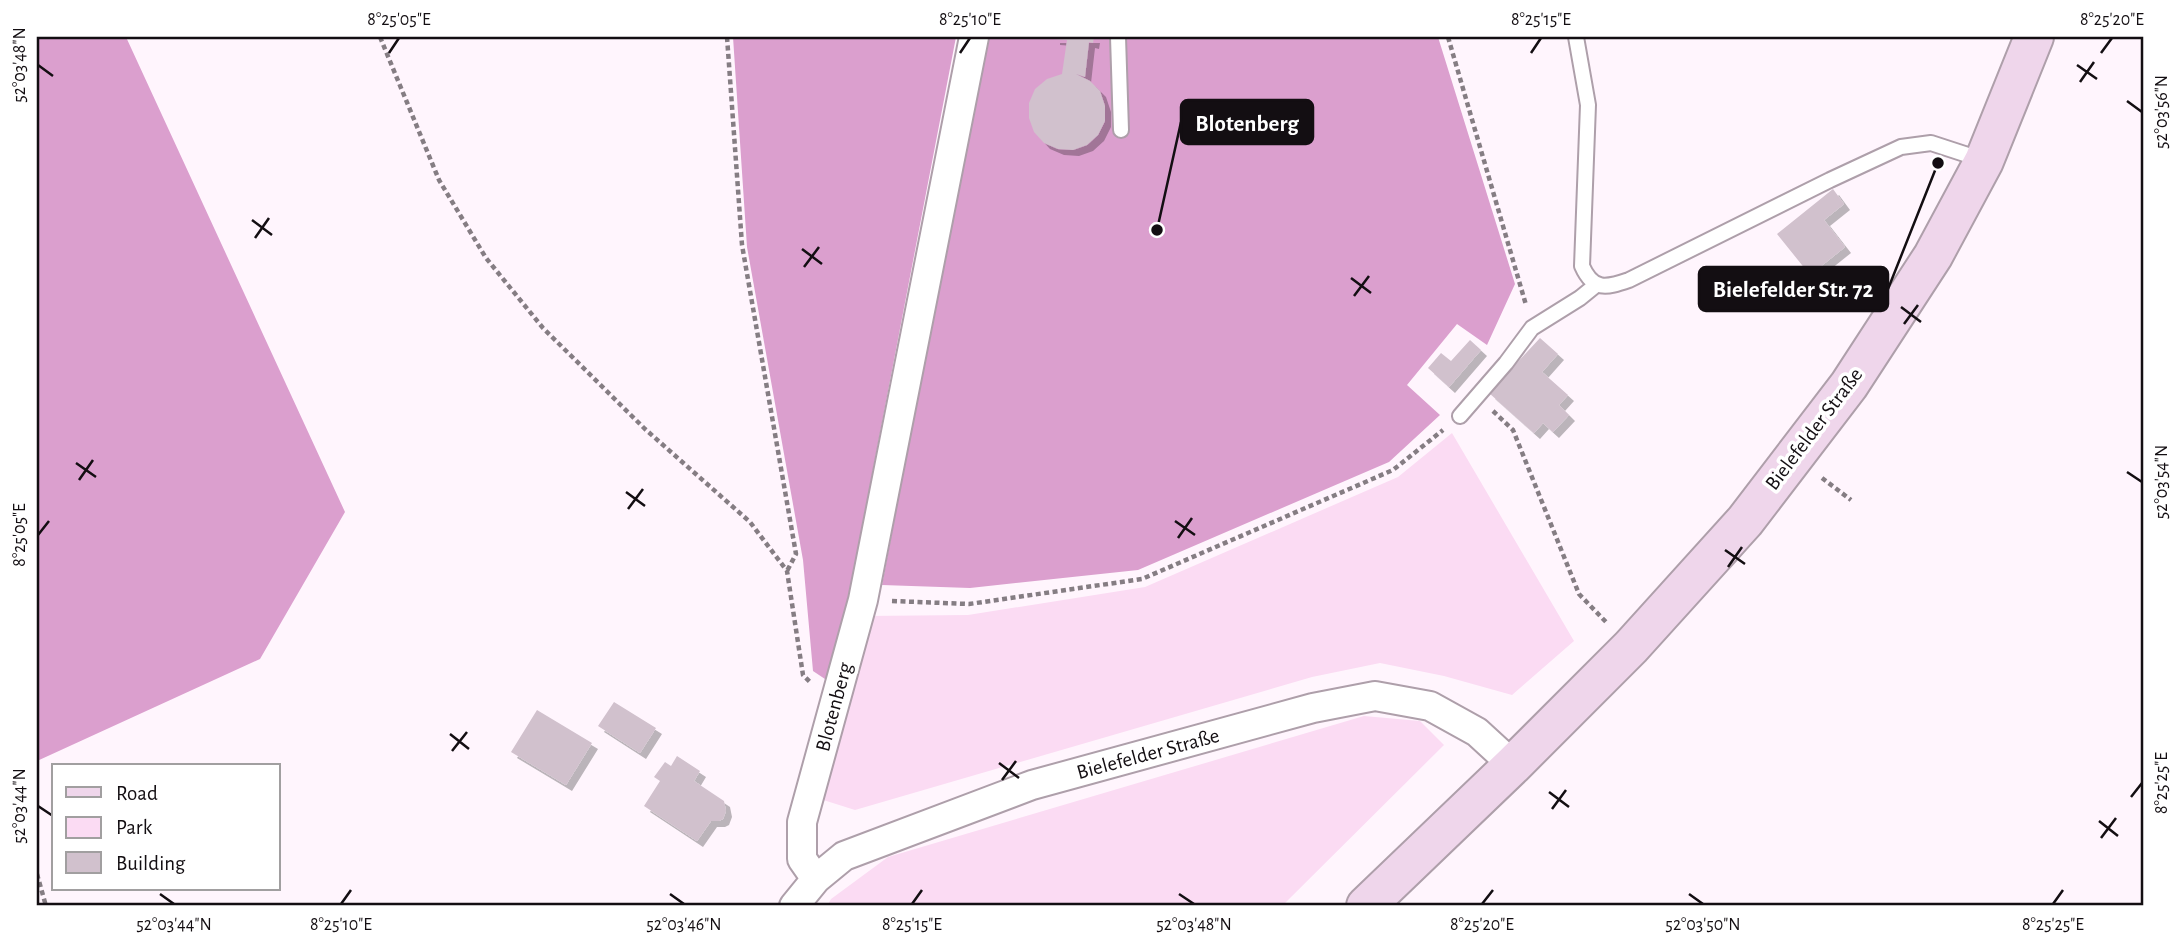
<svg xmlns="http://www.w3.org/2000/svg" width="2180" height="943" font-family="'Alegreya Sans',sans-serif">
<defs>
<filter id="shadow"><feDropShadow dx="6" dy="6" stdDeviation="0" flood-color="#0004"/></filter>
</defs>
<rect width="100%" height="100%" fill="#fff5fd"/>
<path fill="#fbdbf3" d="M1452 433 1574 641 1512 695 1444 676 1380 663 1312 677 855 810 817 798 866 616 968 615 1145 587 1398 477Z
M1364 716 1420 721 1444 745 1282 906H827L831 899 888 857Z"/>
<path fill="#db9fce" d="M37 37H126L345 512 260 659 37 761Z
M733 37H956L851 584 828 681 813 671 803 560 747 247Z
M986 37H1438L1515 284 1487 345 1457 324 1407 385 1440 415 1389 462 1138 570 970 588 882 585Z"/>
<path fill="#d1c1cd" filter="url(#shadow)" d="M1054 37H1094L1093 43 1089 42 1085 77 1076 74 1090 81 1100 91 1105 106V121L1098 135 1087 145 1073 150 1058 149 1044 143 1034 132 1029 118V103L1035 89 1047 79 1062 74 1067 40 1054 39Z
M1833 189 1844 204 1824 220 1845 247 1810 275 1777 234Z
M1540 338 1558 354 1542 372 1568 395 1559 405 1569 415 1553 432 1543 423 1534 433 1489 393Z
M1470 340 1481 350 1449 387 1428 368 1441 353 1451 361Z
M614 702 656 728 640 753 598 726Z
M537 710 592 743 566 785 511 752Z
M677 756 700 771 694 781 724 801 726 811 723 819 719 821H711L697 841 644 806 660 781 654 777 665 762 671 766Z"/>
<g fill="none" stroke-linecap="round" stroke-linejoin="round">
<g stroke="#ae9faa" stroke-width="18">
<path id="service" d="M1118 37 1121 130
M1576 37 1588 105 1582 266C1593 291 1606 288 1629 280L1830 180 1901 147 1931 143 1983 160
M1460 416 1506 363 1532 328 1580 298 1596 285"/>
</g>
<g stroke="#ae9faa" stroke-width="32">
<path id="minor" d="M816 879 802 859V822L863 600 974 37
M794 906 816 879 844 856 1032 785 1313 708 1375 696 1430 706 1477 732 1513 765"/>
</g>
<g stroke="#ae9faa" stroke-width="42">
<path id="secondary" d="M1366 906 1513 765 1631 647 1745 521 1849 385 1933 256 1984 161 2034 37"/>
</g>
<path stroke="#857d83" stroke-width="4.5" stroke-dasharray="5 3.5" stroke-linecap="butt" d="M380 37 439 180 486 258 543 328 645 429 750 522 787 571 803 675 810 682
M727 37 742 245 796 554 787 571
M1448 37 1526 305
M1493 411 1513 430 1579 594 1606 622
M1822 478 1851 500
M892 601 969 604 1142 579 1393 470 1443 430
M37 874 46 906"/>
<use href="#service" stroke="#fff" stroke-width="14"/>
<use href="#minor" stroke="#fff" stroke-width="28"/>
<use href="#secondary" stroke="#efd6eb" stroke-width="38"/>
</g>
<path fill="none" stroke="#130e12" stroke-width="2.5" d="M389 53 399 38M960 53 970 38M1531 53 1541 38M2101 53 2112 38M38 65 53 76M2077 65 2097 79M2080 82 2094 62M2127 101 2142 112M252 220 272 235M255 238 269 218M802 249 822 264M804 267 819 247M1351 278 1371 293M1354 296 1369 276M1901 307 1921 322M1904 324 1918 305M76 463 96 477M2127 472 2142 482M79 480 93 460M626 492 645 506M628 509 643 489M1175 521 1195 535M38 535 49 521M1178 538 1192 518M1725 550 1745 564M1728 567 1742 547M450 734 469 749M452 751 467 732M999 763 1019 778M1002 780 1016 761M1549 792 1569 807M2131 797 2142 783M38 806 53 816M1552 809 1566 790M2099 821 2118 836M2101 838 2116 818M160 894 174 904M670 894 684 904M1179 894 1194 904M1689 894 1703 904M341 904 351 890M912 904 922 890M1482 904 1493 890M2053 904 2063 890"/>
<g text-anchor="middle" dominant-baseline="central" stroke-width="7" stroke-linejoin="round" paint-order="stroke">
<g font-size="21" fill="#130e12" stroke="#fff">
<text transform="translate(1814 429) rotate(-53)">Bielefelder Straße</text>
<text transform="translate(834 707) rotate(-75)">Blotenberg</text>
<text transform="translate(1148 754) rotate(-15)">Bielefelder Straße</text>
</g>
</g>
<path fill="none" stroke="#130e12" stroke-width="2.5" d="M1157 230L1181 122M1938 163L1888 289"/>
<g fill="#130e12" stroke="#fff" stroke-width="2.5">
<circle cx="1157" cy="230" r="7"/>
<circle cx="1938" cy="163" r="7"/>
</g>
<g fill="#130e12" stroke="#130e12" stroke-width="2.5">
<rect x="1181" y="100" width="132" height="44" rx="7"/>
<rect x="1699" y="267" width="189" height="44" rx="7"/>
</g>
<g font-size="23" text-anchor="middle" font-weight="bold" fill="#fff">
<text x="1247" y="131">Blotenberg</text>
<text x="1793" y="297">Bielefelder Str. 72</text>
</g>
<rect width="2180" height="943" fill="none" stroke="#ffffff" stroke-width="77"/>
<rect x="52" y="764" width="228" height="126" fill="#ffffff" stroke="#a19fa0" stroke-width="2"/>
<rect x="66" y="787" width="35" height="10" fill="#efd6eb" stroke="#a19fa0" stroke-width="2"/>
<text x="116" y="800" font-size="21" fill="#130e12">Road</text>
<rect x="66" y="817" width="35" height="21" fill="#fbdbf3" stroke="#a19fa0" stroke-width="2"/>
<text x="116" y="834" font-size="21" fill="#130e12">Park</text>
<rect x="66" y="852" width="35" height="21" fill="#d1c1cd" stroke="#a19fa0" stroke-width="2"/>
<text x="116" y="870" font-size="21" fill="#130e12">Building</text>
<rect x="38" y="38" width="2104" height="866" fill="none" stroke="#130e12" stroke-width="2.5"/>
<g font-size="18" text-anchor="middle" fill="#130e12">
<text x="399" y="25">8°25'05"E</text>
<text x="970" y="25">8°25'10"E</text>
<text x="1541" y="25">8°25'15"E</text>
<text x="2112" y="25">8°25'20"E</text>
<text transform="translate(19 65) rotate(-90)" y="6">52°03'48"N</text>
<text transform="translate(2161 112) rotate(-90)" y="6">52°03'56"N</text>
<text transform="translate(2161 482) rotate(-90)" y="6">52°03'54"N</text>
<text transform="translate(19 535) rotate(-90)" y="6">8°25'05"E</text>
<text transform="translate(2161 783) rotate(-90)" y="6">8°25'25"E</text>
<text transform="translate(19 806) rotate(-90)" y="6">52°03'44"N</text>
<text x="174" y="930">52°03'44"N</text>
<text x="341" y="930">8°25'10"E</text>
<text x="684" y="930">52°03'46"N</text>
<text x="912" y="930">8°25'15"E</text>
<text x="1194" y="930">52°03'48"N</text>
<text x="1482" y="930">8°25'20"E</text>
<text x="1703" y="930">52°03'50"N</text>
<text x="2053" y="930">8°25'25"E</text>
</g>
</svg>
